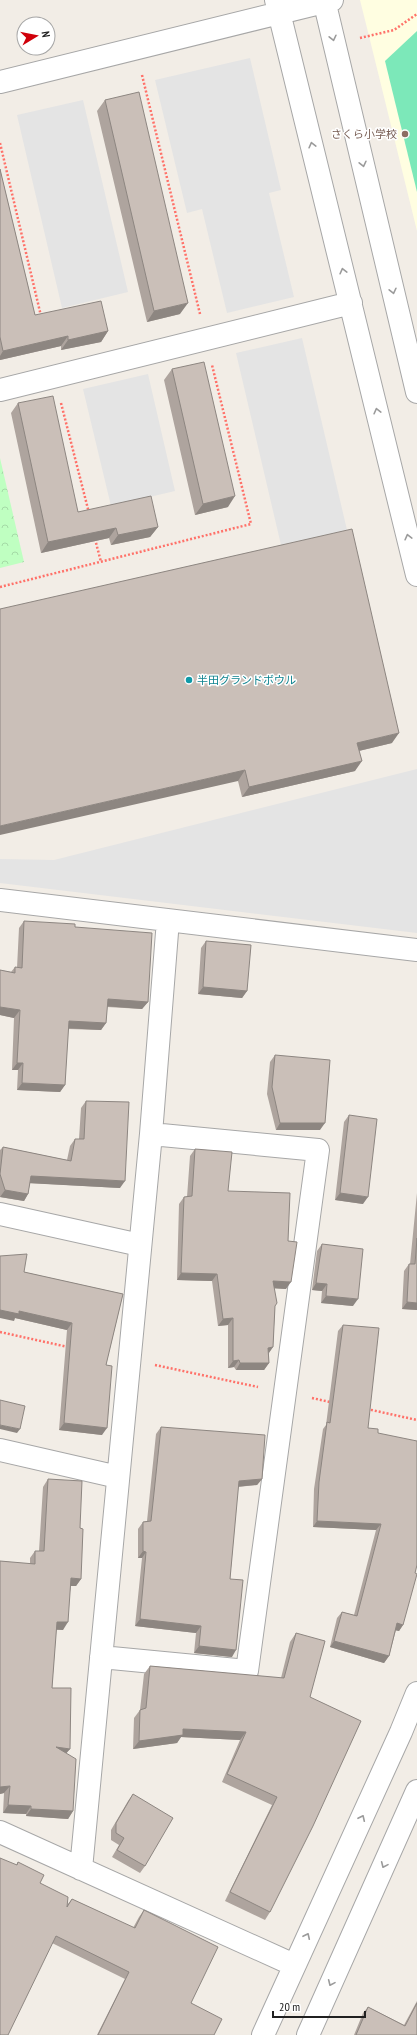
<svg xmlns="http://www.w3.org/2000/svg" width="417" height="2035" font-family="'PT Sans Narrow','Noto Sans JP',sans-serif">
<defs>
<pattern id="park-crowns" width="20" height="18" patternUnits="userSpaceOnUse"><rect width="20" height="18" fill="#bfffc1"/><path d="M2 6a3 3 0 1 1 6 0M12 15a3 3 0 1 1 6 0" fill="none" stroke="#a4daa6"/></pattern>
</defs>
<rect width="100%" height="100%" fill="#f2ede6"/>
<path fill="#fffee1" d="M360 0H417V231L369 36Z"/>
<path fill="url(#park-crowns)" d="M0 458 24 562 0 568Z"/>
<path fill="#7ce8b9" d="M417 31V192L385 61Z"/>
<path fill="#e4e4e4" d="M250 58 281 190 269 193 294 297 227 313 202 209 187 213 155 80Z
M83 100 128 292 62 308 17 115Z
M302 338 347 530 281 545 236 353Z
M148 374 175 491 111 506 83 389Z
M417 769V933L0 883V859L54 860Z"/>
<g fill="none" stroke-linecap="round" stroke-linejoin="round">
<g stroke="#a7a7a7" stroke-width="24">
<path id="minor" d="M276 0 417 575
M324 0 417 392
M0 82 332 0
M0 390 351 303
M0 900 417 950
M0 1214 140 1245
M0 1450 118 1477
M101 1657 247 1671 318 1150 151 1134
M0 1832 294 1965
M81 1869 151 1134 168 920
M263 2035 401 1732 417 1693
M308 2035 417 1791"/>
</g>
<path stroke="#ff7169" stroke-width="2.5" stroke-dasharray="2 2" stroke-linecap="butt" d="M360 38 394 30 417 14
M142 75 200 314
M0 143 41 316
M61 403 89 513
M95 539 101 562
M0 587 251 524 212 365
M0 1332 68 1347
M155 1365 258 1387
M312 1398 330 1402
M367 1409 417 1420"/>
<use href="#minor" stroke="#fff" stroke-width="22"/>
</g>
<path fill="#aea49e" d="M105 100 180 314 147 322 97 111Z
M0 169 35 315 108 331 101 342 61 350V346L0 360Z
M172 369 228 507 195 515 164 380Z
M18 403 78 512 158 527 150 537 111 545 109 538 41 553 11 413Z
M0 609 392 743 359 751 355 771 242 797 238 781Z
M24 921 75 927 148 1002 142 1009 107 1007 106 1023 101 1030 68 1029 65 1085 60 1092 17 1090 18 1070H12L14 1018 0 1015V970L11 972 15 967 17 968 19 928Z
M206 941 247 991 242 998 198 994 201 948Z
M275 1055 320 1130H276L267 1094 270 1062Z
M86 1101 120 1188 30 1183 28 1194 24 1201 0 1197V1150L3 1147 67 1160 70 1146 75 1139H79L81 1108Z
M349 1115 363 1204 335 1200 344 1122Z
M195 1149 228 1191 286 1289 274 1288 275 1306 273 1347 269 1353V1363L264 1370H236L234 1367 228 1368V1325L218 1326 212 1281 177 1280 179 1204 184 1197H187L190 1156Z
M417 1193V1310L402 1309 404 1271 409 1264H410Z
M322 1244 353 1306 321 1303 322 1291 312 1290 317 1251Z
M24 1272 123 1294 106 1365 102 1435 59 1430 67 1330 15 1318 14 1321Z
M343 1325 368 1428 378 1433 403 1625 399 1631 396 1630 389 1656 384 1663 330 1647 337 1618 342 1612 354 1615 376 1530 313 1527 314 1489 323 1429 326 1425 338 1331Z
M161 1427 262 1479 257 1485 238 1487 230 1579 232 1657 194 1653 196 1633 135 1626 142 1558H138V1529L143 1522 147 1521 156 1434Z
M48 1479 80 1528 81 1579 76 1586H71L63 1630H56L52 1688 70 1749 66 1753 73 1811 68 1819 26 1816V1814L3 1813 4 1793 0 1794V1561L30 1564V1558L35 1551H39L43 1487Z
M296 1633 310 1697 270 1912 265 1920 225 1901 272 1805 222 1782 240 1740 181 1737 177 1743 133 1749 134 1718 140 1710 144 1674 150 1666 281 1678 290 1642Z
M133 1794 145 1866 140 1873 112 1857 119 1845 111 1840V1830L128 1801Z
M18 1862 40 1883 67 1905 72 1899 133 1928 139 1917 144 1910 191 2003 214 2035H97L125 1979 52 1943 16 1865Z
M417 2001V2035H354L363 2013 368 2007 404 2025Z"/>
<path fill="#8d8681" d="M188 303 180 314 147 322 154 311Z
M108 331 101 342 61 350 68 340Z
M68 336 61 346 0 360V356L3 351Z
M235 496 228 507 195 515 203 504Z
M158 527 150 537 111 545 118 535Z
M116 528 109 538 41 553 48 542Z
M399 733 392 743 350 753 357 743Z
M362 761 355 771 242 797 249 787Z
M245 770 238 781 0 835V826Z
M203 987 247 991 242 998 198 994Z
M108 999 148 1002 142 1009 103 1006Z
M0 1007 20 1010 14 1018 0 1015Z
M69 1021 106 1023 101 1030 63 1028Z
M17 1063H23L18 1070H12Z
M22 1083 65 1085 60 1092 17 1090Z
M280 1123H325L320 1130H276Z
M31 1176 125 1181 120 1188 26 1183Z
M5 1190 28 1194 24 1201 0 1197Z
M340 1193 368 1197 363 1204 335 1200Z
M181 1273 217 1274 212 1281 177 1280Z
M273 1281 291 1282 286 1289 268 1288Z
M316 1283 327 1284 322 1291 312 1290Z
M326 1296 358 1299 353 1306 321 1303Z
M407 1302 417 1303V1310L402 1309Z
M0 1310 19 1311 72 1323 67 1330 15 1318 14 1321 0 1318Z
M233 1318 228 1325 218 1326 223 1319Z
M273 1347 268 1354V1348Z
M239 1360 234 1367 228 1368 233 1361Z
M240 1363H269L264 1370H236Z
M64 1423 107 1428 102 1435 59 1430Z
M0 1425 20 1429 17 1433 0 1429Z
M262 1479 257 1485 234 1487 239 1481Z
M317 1521 381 1524 376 1530 313 1527Z
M143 1551 146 1552 142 1558H138Z
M71 1578 81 1579 76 1586H66Z
M140 1619 201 1626 196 1633 135 1626Z
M57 1622H68L63 1630 51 1629Z
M397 1623 403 1625 399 1631 393 1630Z
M334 1641 389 1656 384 1663 330 1647Z
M199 1646 236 1650 232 1657 194 1653Z
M183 1729 246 1732 240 1740 181 1737 177 1743 133 1749 139 1741Z
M56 1747 70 1749 64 1756Z
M10 1786 4 1793 0 1794V1787Z
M8 1805 31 1806 26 1814 3 1813Z
M31 1809 73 1811 68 1819 26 1816Z"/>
<path fill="#cabfb8" stroke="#8d8681" d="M139 92 188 303 154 311 105 100Z
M0 169 35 315 101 301 108 331 68 340V336L3 351 0 337Z
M204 362 235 496 203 504 172 369Z
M53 396 78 512 151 496 158 527 118 535 116 528 48 542 18 403Z
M352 529 399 733 357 743 362 761 249 787 245 770 0 826V609Z
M24 921 75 924V927L152 933 148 1002 108 999 106 1023 69 1021 65 1085 22 1083 23 1063H17L20 1010 0 1007V970L15 973V967L22 968Z
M206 941 251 945 247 991 203 987Z
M275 1055 330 1060 325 1123H280L272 1087Z
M86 1101 129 1102 125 1181 31 1176 28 1194 5 1190 0 1174 3 1147 71 1161 75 1139H84Z
M349 1115 377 1119 368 1197 340 1193Z
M195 1149 232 1152 228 1191 290 1193 288 1241 297 1242 291 1282 273 1281 277 1303 275 1306 273 1347 268 1348 269 1363H240L239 1360 233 1361V1318L223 1319 217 1274 181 1273 184 1197 192 1196Z
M417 1238V1303L407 1302 409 1264H415Z
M322 1244 363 1249 358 1299 326 1296 327 1284 316 1283Z
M27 1254 24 1272 123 1294 106 1365 112 1366 107 1428 64 1423 72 1323 19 1311V1314L0 1310V1256Z
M343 1325 379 1328 368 1428 378 1429V1433L417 1441V1565L415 1573 417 1574 403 1625 397 1623 389 1656 334 1641 342 1612 357 1616 381 1524 317 1521 319 1482 327 1422 330 1423Z
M0 1400 25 1406 20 1429 0 1425Z
M161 1427 265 1435 262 1479 239 1481 230 1579 243 1580 236 1650 199 1646 201 1626 140 1619 146 1552 143 1551V1522L151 1521Z
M48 1479 82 1481 80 1528 83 1529 81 1579 71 1578 68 1622H57L52 1688H71L70 1749 56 1747 76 1759 73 1811 31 1809V1806L8 1805 10 1786 0 1787V1561L35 1564V1551H44Z
M296 1633 325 1641 310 1697 361 1721 313 1826 270 1912 230 1892 277 1797 227 1774 246 1732 183 1729V1735L139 1741 140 1710 146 1708 150 1666 284 1678Z
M133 1794 173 1818 145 1866 117 1850 124 1838 116 1833V1823Z
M0 1858 17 1865 18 1862 44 1875 40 1883 68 1897 67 1907 72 1899 135 1928 144 1910 218 1947 191 2003 222 2019 214 2035H98L129 1972 56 1936 8 2035H0Z
M417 2003V2035H356L368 2007 405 2026Z"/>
<defs><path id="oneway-chevron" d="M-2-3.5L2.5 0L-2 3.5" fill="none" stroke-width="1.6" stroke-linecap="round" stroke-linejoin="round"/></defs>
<g stroke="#9b9b9b">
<use href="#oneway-chevron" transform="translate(333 38) rotate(77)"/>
<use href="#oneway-chevron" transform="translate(312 145) rotate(-104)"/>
<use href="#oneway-chevron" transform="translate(363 164) rotate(77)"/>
<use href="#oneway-chevron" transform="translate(343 271) rotate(-104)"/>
<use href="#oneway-chevron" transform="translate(393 291) rotate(77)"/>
<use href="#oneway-chevron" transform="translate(377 411) rotate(-104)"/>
<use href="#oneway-chevron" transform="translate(408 537) rotate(-104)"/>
<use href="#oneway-chevron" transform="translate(362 1818) rotate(-65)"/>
<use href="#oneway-chevron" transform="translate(384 1865) rotate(114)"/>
<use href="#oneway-chevron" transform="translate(307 1936) rotate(-65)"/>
<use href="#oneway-chevron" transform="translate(331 1983) rotate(114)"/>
</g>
<circle fill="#8d6e63" stroke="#fff" stroke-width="1.5" cx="405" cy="134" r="4"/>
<circle fill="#0f9aa8" stroke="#fff" stroke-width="1.5" cx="189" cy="680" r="4"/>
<g text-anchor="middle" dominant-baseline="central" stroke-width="3" stroke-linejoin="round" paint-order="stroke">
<g font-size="11" fill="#785e54" stroke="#fff" text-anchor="end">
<text x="397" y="134">さくら小学校</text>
</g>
<g font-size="11" fill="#0d838f" stroke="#fff" text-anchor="start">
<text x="197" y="680">半田グランドボウル</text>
</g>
</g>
<g transform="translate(36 36) rotate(80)"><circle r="19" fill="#ffffff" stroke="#a6a6a6"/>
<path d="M0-3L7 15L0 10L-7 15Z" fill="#d0000a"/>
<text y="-6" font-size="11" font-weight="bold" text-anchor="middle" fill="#202020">N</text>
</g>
<path d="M273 2011v6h92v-6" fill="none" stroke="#202020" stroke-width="2"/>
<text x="279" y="2011" font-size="12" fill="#202020" stroke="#ffffff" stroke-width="3" paint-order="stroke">20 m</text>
</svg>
